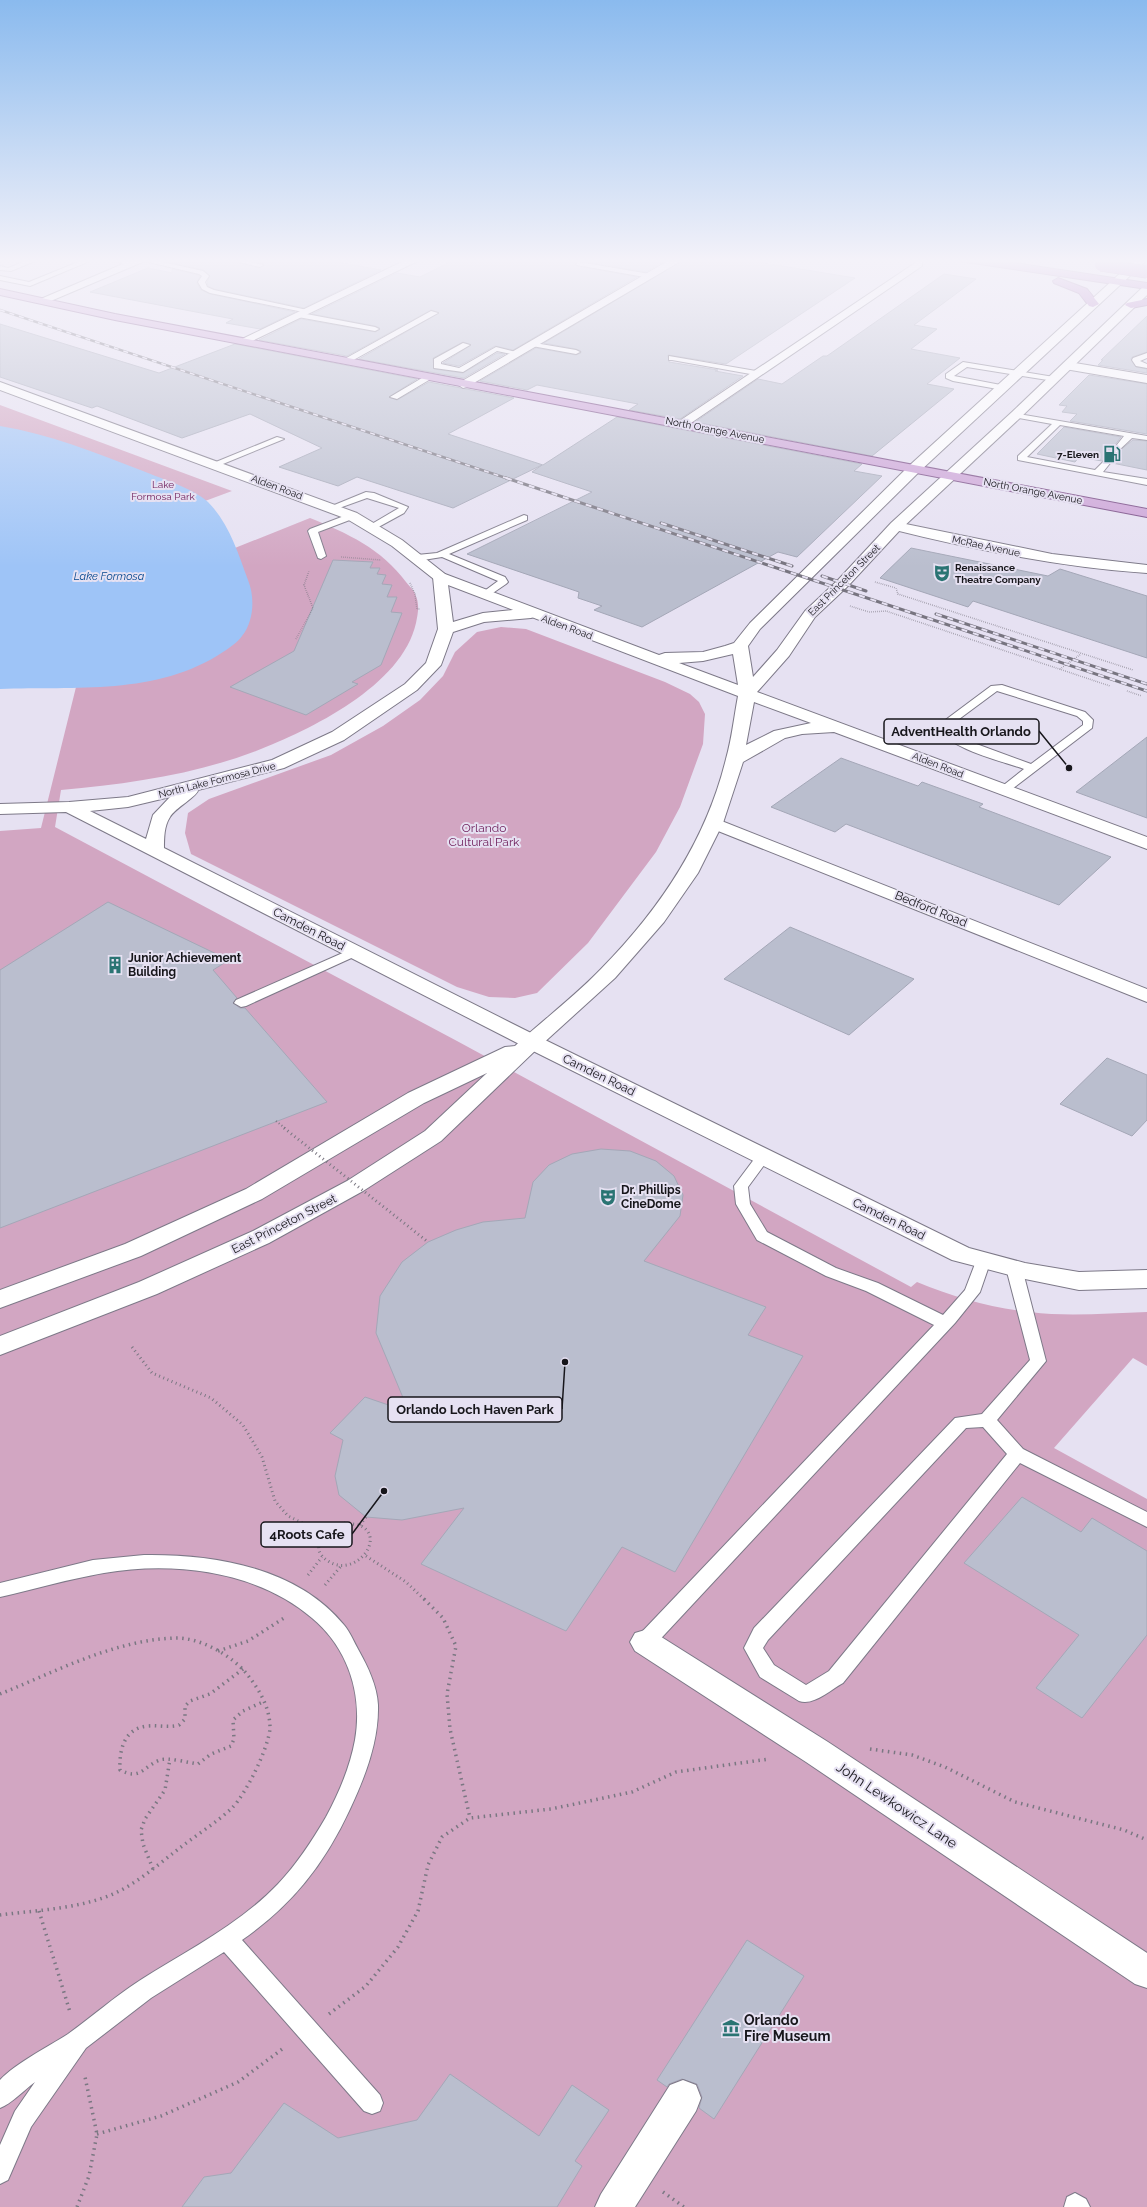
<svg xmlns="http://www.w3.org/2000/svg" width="1147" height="2207" font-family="Raleway,sans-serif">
<rect width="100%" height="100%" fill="#e6e1f2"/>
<path fill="#d2a6c2" d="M0 405 232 491 162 517 0 456Z
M310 518C347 533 382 549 406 582 409 586 414 590 415 594 420 604 418 613 416 623 402 686 310 730 256 751 193 775 127 784 61 790L55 827 457 1041 911 1287 917 1282C954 1297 991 1308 1030 1312 1068 1317 1109 1313 1147 1312V1366L1133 1358 1054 1448 1147 1499V2207H0V831L41 828 80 671 205 560Z
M501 627 526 629 665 682 690 694 699 702 705 714 703 744 680 807 656 852 588 943 537 993 515 998 489 997 457 987 191 854 185 833 188 813 209 799 331 755 383 726 420 700 443 676 455 652 477 632Z"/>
<path fill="#9ec4f7" d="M0 426C50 434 96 453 143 471 162 479 193 488 208 502 229 523 238 553 248 580 255 597 254 621 242 636 238 642 229 648 223 652 157 696 75 686 0 689Z"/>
<path fill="#babece" stroke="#a4a7b7" d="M173 258H220L260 268 264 264 242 258H316L381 270 304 308 214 289 208 286 207 282 210 276 204 270 173 263Z
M458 258H670L646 272 578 261 575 264 577 266 637 277 513 350 495 346 459 366 443 363 471 345 463 342 433 358 434 369 463 373 497 353 505 354 464 378 359 359 439 313 431 310 347 356 259 340 301 319 376 332 380 328 375 326 312 314 397 273 420 277Z
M687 258H733L855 278 726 364 668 355 669 362 718 370 715 371 743 376 680 419 629 410 638 404 537 385 527 390 480 381 536 348 576 355 581 353V351L576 349 544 343Z
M148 268 172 273V269L198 275 200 276 197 283 201 290 210 294 295 312 260 329 226 323 233 319 90 292Z
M944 274 976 279 914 325 937 329 911 349 960 358 927 384 954 389 872 456 695 422 758 379 782 384 823 356H827Z
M1147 316V352L1132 357 1131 359 1136 367 1147 369V373L1098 365 1103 360H1101Z
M0 324 159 373 235 344 417 379 389 397 397 400 429 382 514 398 448 434 543 465 617 417 862 464 854 471 882 476 797 557 778 552 642 627 594 610 602 606 578 598 579 592 467 554 592 492 532 472 542 465 453 508 357 477 338 486 279 467 322 448 250 414 182 438 97 406 92 408 0 377Z
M1089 375 1147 384V434L1070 421 1077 414 1062 412 1067 406 1059 405Z
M1064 427 1121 437 1111 450 1115 454 1133 440 1147 441V470L1112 463 1116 457 1111 452 1102 461 1079 457 1075 462 1037 454Z
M911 548 1048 576 1060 569 1147 596V658L973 601 968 607 880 578Z
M333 560 373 562 370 568H380L377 574 386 575 382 584 392 585 387 597H397L391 612 402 613 381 665 352 682 358 684 306 715 230 687 294 651Z
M1147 737V818L1076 792Z
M841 758 918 786 922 782 983 804 979 807 1111 857 1059 905 846 824 835 832 771 807Z
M108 902 229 960 213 970 237 998 233 1003 240 1008H245L327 1102 0 1228V970Z
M790 927 914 979 849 1035 724 979Z
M1107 1058 1147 1075V1120L1132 1136 1060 1104Z
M601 1149 630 1151 656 1161 674 1176 683 1195 680 1216 644 1261 766 1307 748 1335 803 1356 675 1572 622 1547 566 1631 421 1564 464 1508 402 1520 366 1517 339 1495 335 1476 343 1440 330 1433 365 1397 409 1412 376 1333 380 1296 402 1262 428 1242 456 1230 483 1222 525 1218 533 1182 549 1165 572 1154Z
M1022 1497 1081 1532 1092 1518 1147 1551V1635L1082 1718 1036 1688 1079 1635 964 1563Z
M747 1940 804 1976 714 2119 699 2108 702 2097 697 2084 682 2079 669 2084 667 2087 657 2080Z
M450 2074 539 2136 572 2085 609 2110 575 2161 582 2166 557 2207H182L204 2177 231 2173 284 2103 338 2138 417 2120Z"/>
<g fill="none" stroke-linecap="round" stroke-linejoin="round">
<g stroke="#7d7988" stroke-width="2">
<path id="lane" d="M33 258H42L11 271 0 270V266L8 268Z
M88 258H97L30 286 0 280V276L29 282Z
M101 258H115L136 264 133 266Z
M144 258 203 271 209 276 205 282 207 287 214 290 312 311 308 313 210 293 202 289 198 282 202 276 199 274 140 260Z
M221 258H235L263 265 260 267Z
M579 262 650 274 653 276 650 278 577 265 576 264Z
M431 311 438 313 348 363 341 361Z
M301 313 375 327 379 329 375 331 298 317V313Z
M529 342 576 350 580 352 576 354 532 346H529Z
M463 343 470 345 441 362V364L459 368 496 347 520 353 516 355 497 351 463 372 434 368V359Z
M1147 353V358L1140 361 1147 364V368L1136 366 1132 360 1133 358Z
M669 356 756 371 760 373 756 375 672 360H669Z
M963 362 1054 377 1058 379 1054 381 967 367 954 376 1006 386V390H1003L953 381 946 378V374Z
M427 375 434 377 397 399 390 397Z
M1013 413 1147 436V440L1132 438 1116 453 1112 451 1124 436 1060 425 1027 457 1095 470 1111 454 1115 457 1103 472 1147 479V485L1018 460V456L1052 424 1013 417Z
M277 437 284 439 218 466 211 464Z
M366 492 374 493 408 507 404 513 373 530 370 529V525L399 508 367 498 331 511 327 508Z
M352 513 355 514V518L318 532 326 556 321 559 318 558 308 531 310 529Z
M524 515 527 516V520L449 554 505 577 508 582 506 584 487 597 484 598 479 595 498 581 442 557 417 561 412 558 417 555 437 553Z
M1002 685 1085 712 1093 720 1092 728 1008 792 1004 793 998 790 1000 788 1024 769C999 760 952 750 936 727L991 686ZM997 691 1077 716 1083 721V725L1031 764 971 742 947 728Z
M354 948 358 949 360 952 358 955 246 1006 241 1007 234 1003 236 1000Z
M763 1152 768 1154 770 1157 748 1187 750 1204 767 1232 836 1268 878 1283 943 1315 965 1290 978 1256 983 1255 988 1256 991 1260 980 1292 955 1323 652 1648 645 1650 638 1648 636 1642 638 1636 934 1325 866 1291 826 1276 757 1240 736 1204 734 1186 758 1154Z
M1014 1263 1019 1264 1022 1268 1046 1361 997 1420 1023 1449 1147 1512V1527L1020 1463 843 1683C830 1690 814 1706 799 1701L760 1677 744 1648 754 1628 955 1418 982 1414 1030 1360 1006 1268 1009 1264ZM983 1427 1007 1454 829 1671 806 1685 774 1665 763 1648 768 1640 966 1428Z
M144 1555C213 1554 297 1567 344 1625 350 1632 354 1642 359 1651 368 1667 377 1686 378 1705 379 1741 365 1777 350 1809 324 1865 292 1905 242 1940L380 2095 383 2103 380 2111 372 2114 364 2111 224 1952 151 1998 86 2048 31 2127 8 2180 0 2184V2145L15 2111 35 2082C24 2090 11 2104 0 2108V2080C16 2063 48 2047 68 2034 92 2017 114 1997 139 1981 186 1951 239 1925 278 1884 297 1864 312 1841 326 1817 339 1793 350 1767 355 1740 363 1694 348 1648 312 1618 257 1571 174 1561 104 1573 69 1579 35 1589 0 1597V1583L93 1560Z
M1075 2193 1086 2199 1090 2207H1064L1067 2197Z"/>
</g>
<g stroke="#7d7988" stroke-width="2">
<path id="street" d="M137 258H152L46 303H38L36 301Z
M410 258H424L248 343 244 344 238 341Z
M673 258H686L467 387 463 388 457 384Z
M918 261 922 262V266L685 427H677L675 424Z
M1069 362 1147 375V383L1065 369 1063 366Z
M896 522 1052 554 1147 565V573C1060 567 975 550 891 529L889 526Z
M440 573 445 574 447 577 453 622 483 613 531 608 536 610 539 613 536 616 531 618 484 622 453 632 441 665 417 690 344 740 284 768 198 790C198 796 175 808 170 817 164 826 164 838 164 848L539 1037 969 1248 1025 1263 1079 1272 1147 1270V1288L1079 1290 1025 1279 952 1260 525 1047 66 812 0 814V804L69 802 128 797 272 760 332 732 405 684 426 663 438 629 433 577 435 574ZM170 797 153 815 146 839 90 811 128 807Z
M714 818 1147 989V1002L708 827 705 823 708 819Z
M645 1630 655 1633 828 1742 1147 1953V1988L1135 1984 806 1762 635 1651 630 1642 635 1633Z
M683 2080 696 2085 701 2098 696 2111 635 2207H595L601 2194 670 2085Z"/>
</g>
<g stroke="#7d7988" stroke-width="2">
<path id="secondary" d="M1137 258 1147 260 920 471 760 629 748 646 753 677 777 650 805 611 838 580 891 523 1012 412 1143 287 1147 286V295L1020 418 901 529 848 586 815 617 789 656 757 692 1147 837V849L834 732 802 734 785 738 743 762 723 823 698 873 664 922 615 978 539 1047 441 1141 363 1191 269 1243 157 1294 0 1355V1336L139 1282 253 1231 347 1181 425 1131 487 1073 424 1103 262 1199 141 1256 0 1308V1290L125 1244 246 1189 408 1093 505 1047 515 1046C543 1020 574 997 601 969 660 909 706 841 726 759 732 738 734 717 738 696L435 580 392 546 347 519 0 390V382L357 513 402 540 445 574 659 655 665 653 703 652 725 646 734 643 750 623 910 465ZM733 654 738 685 679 663 703 661ZM754 702 811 723 774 731 746 745Z"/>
</g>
<g stroke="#774b84" stroke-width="2">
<path id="primary" d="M0 289 115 314 1147 509V517L115 320 0 295Z"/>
</g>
<g stroke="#774b84" stroke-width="2">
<path id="highway" d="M954 258H982L1147 283V289L959 261Z
M1058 278 1087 289 1099 304 1093 307 1089 306 1079 293 1054 283 1053 281Z
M1147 299V305L1131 308 1125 305 1127 303Z"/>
</g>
<path stroke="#7a7782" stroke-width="1.5" stroke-dasharray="0.5 1.5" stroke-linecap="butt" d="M341 557 381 560
M875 582 896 588 898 594 1133 670
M410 583 415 594 417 609H420
M850 606 869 612 886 611 1110 686
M296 639 313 608 304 585 309 571
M1060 669 1081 654
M1127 691 1142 696"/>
<path stroke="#7a7782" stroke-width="3" stroke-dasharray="1 3.5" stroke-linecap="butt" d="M132 1347 152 1373 211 1398 243 1425 262 1457 275 1501 288 1516 323 1533
M344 1523C349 1524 355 1524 359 1525 388 1537 355 1579 328 1561 306 1547 328 1528 344 1523Z
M360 1525 366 1517
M366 1556 406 1582 425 1600
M308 1575 322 1557
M325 1585 342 1565"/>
<path stroke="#7a7782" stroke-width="3.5" stroke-dasharray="1.5 4.5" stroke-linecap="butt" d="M424 1599 443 1618 456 1646 447 1694 450 1729 470 1818
M218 1651 248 1641 284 1618
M243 1669 210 1694 190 1701 185 1706V1719L179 1725C168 1728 159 1725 148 1726 124 1728 119 1750 120 1770 141 1781 143 1766 160 1760 167 1757 190 1763 198 1764L211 1754 231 1746 234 1739 233 1720 243 1711 265 1701
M0 1694C55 1672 114 1640 175 1638 199 1637 231 1655 246 1673 259 1689 270 1707 270 1728 269 1747 246 1794 232 1808 217 1822 198 1834 181 1847 160 1863 138 1883 113 1894 78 1909 38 1910 0 1915
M870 1749 912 1755 945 1767 1015 1802 1124 1830 1147 1840
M153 1869 143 1844 141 1830 145 1819 165 1790 170 1759
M39 1911 70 2012
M329 2014 366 1986 398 1947 418 1911 428 1865 442 1837 470 1818 551 1809 632 1792 676 1772 769 1759
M97 2134 161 2116 238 2082 285 2047
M663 2192 684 2207
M77 2207 89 2176 97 2134 85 2077"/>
<use href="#lane" fill="#fff" fill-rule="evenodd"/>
<use href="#street" fill="#fff" fill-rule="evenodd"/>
<use href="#secondary" fill="#fff" fill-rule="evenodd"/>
<use href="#primary" fill="#cca4d7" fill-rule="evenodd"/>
<use href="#highway" fill="#aa68bc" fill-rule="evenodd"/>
<g stroke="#787580" stroke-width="2.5">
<path id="rail-far1" d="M0 310 509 479"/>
</g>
<g stroke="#787580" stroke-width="3">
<path id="rail" d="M506 478 1147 691
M661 523 792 566
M822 576 866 591
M936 614 1147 684"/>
</g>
<use href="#rail-far1" stroke="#e6e1f2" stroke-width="1.5" stroke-dasharray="5" stroke-linecap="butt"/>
<use href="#rail" stroke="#e6e1f2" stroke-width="2" stroke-dasharray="6" stroke-linecap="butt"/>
<g stroke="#774b84" stroke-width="13" stroke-linecap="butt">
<path id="highway-bridge" d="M1101 265 1147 272"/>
</g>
<path stroke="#7a7782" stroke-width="2" stroke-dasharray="1 2.5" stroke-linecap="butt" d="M276 1121 286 1129"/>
<path stroke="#7a7782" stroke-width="3" stroke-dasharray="1 3.5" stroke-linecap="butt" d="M284 1128 428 1242"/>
<use href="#highway-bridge" stroke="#aa68bc" stroke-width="12"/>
</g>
<linearGradient id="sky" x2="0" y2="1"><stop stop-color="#8abaee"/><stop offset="0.46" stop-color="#f4f2f9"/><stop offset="1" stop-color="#f4f2f9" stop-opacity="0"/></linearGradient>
<rect width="1147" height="567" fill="url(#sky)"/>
<defs>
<g id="fuel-bare" transform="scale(1.38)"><path d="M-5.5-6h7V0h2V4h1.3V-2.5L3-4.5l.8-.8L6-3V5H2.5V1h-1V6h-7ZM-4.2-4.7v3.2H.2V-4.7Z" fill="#2a7473" stroke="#e6e1f2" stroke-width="2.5" paint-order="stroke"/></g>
<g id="theatre-bare" transform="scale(1.38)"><path d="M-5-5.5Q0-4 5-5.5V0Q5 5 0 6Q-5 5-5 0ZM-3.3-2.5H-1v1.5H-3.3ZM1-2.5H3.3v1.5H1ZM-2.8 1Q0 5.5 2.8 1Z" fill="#2a7473" stroke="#e6e1f2" stroke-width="2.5" paint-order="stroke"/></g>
<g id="building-bare" transform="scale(1.38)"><path d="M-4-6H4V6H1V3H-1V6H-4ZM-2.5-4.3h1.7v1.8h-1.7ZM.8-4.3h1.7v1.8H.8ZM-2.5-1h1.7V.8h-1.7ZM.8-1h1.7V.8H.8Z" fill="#2a7473" stroke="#e6e1f2" stroke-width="2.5" paint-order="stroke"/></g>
<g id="museum-bare" transform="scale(1.38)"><path d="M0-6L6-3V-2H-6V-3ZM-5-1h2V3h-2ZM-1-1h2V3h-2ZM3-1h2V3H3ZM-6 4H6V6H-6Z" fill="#2a7473" stroke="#e6e1f2" stroke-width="2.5" paint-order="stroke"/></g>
</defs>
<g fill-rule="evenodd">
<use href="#fuel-bare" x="1112" y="454"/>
<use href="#theatre-bare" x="942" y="573"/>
<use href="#building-bare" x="115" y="965"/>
<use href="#theatre-bare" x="608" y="1197"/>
<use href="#museum-bare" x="731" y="2028"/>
</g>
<g text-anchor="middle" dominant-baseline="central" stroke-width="4" stroke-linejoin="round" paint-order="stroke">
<g font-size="10" fill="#17161b" stroke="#e6e1f2">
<text transform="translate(715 430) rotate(11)">North Orange Avenue</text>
<text transform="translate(277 487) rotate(20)">Alden Road</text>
<text transform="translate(1033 491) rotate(11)">North Orange Avenue</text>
<text transform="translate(986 546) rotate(12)">McRae Avenue</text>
<text transform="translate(844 580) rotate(-45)">East Princeton Street</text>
<text transform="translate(567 627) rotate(20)">Alden Road</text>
<text transform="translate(938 765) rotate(21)">Alden Road</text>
<text transform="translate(217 780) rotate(-14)">North Lake Formosa Drive</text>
</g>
<g font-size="10" font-weight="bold" fill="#17161b" stroke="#e6e1f2" text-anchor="end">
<text x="1099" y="454">7-Eleven</text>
<text x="955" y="567" text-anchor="start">Renaissance<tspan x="955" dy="12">Theatre Company</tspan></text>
</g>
<g font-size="10" fill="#6e1d5a" stroke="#e6e1f2">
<text x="163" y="484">Lake<tspan x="163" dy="12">Formosa Park</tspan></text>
</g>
<g font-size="11" font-style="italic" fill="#03458d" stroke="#e6e1f2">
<text x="109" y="576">Lake Formosa</text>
</g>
<g font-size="12" fill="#6e1d5a" stroke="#e6e1f2">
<text x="484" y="828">Orlando<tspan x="484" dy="14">Cultural Park</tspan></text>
</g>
<g font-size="12" fill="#17161b" stroke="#e6e1f2">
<text transform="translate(931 909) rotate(22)">Bedford Road</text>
<text transform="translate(309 929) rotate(27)">Camden Road</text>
<text transform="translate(599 1075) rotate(26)">Camden Road</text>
<text transform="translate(889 1219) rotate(26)">Camden Road</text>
<text transform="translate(284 1224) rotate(-27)">East Princeton Street</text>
</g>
<g font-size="12" font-weight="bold" fill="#17161b" stroke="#e6e1f2" text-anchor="start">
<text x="128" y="958">Junior Achievement<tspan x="128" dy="14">Building</tspan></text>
<text x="621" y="1190">Dr. Phillips<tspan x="621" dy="14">CineDome</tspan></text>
</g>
<g font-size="14" fill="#17161b" stroke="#e6e1f2">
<text transform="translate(897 1805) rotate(34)">John Lewkowicz Lane</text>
</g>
<g font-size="14" font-weight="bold" fill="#17161b" stroke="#e6e1f2" text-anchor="start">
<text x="744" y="2020">Orlando<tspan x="744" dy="16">Fire Museum</tspan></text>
</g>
</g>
<path fill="none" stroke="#17161b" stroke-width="1.5" d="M1069 768L1039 731M565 1362L562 1409M384 1491L352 1534"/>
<g fill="#17161b" stroke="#e6e1f2" stroke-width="1.5">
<circle cx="1069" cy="768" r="4"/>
<circle cx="565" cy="1362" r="4"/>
<circle cx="384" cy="1491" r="4"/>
</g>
<g fill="#e6e1f2" stroke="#17161b" stroke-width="1.5">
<rect x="884" y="719" width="155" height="25" rx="4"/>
<rect x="388" y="1397" width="174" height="25" rx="4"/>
<rect x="261" y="1522" width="91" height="25" rx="4"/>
</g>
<g font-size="13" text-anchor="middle" font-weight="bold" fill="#17161b">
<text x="961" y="736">AdventHealth Orlando</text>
<text x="475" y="1414">Orlando Loch Haven Park</text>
<text x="307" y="1539">4Roots Cafe</text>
</g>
</svg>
